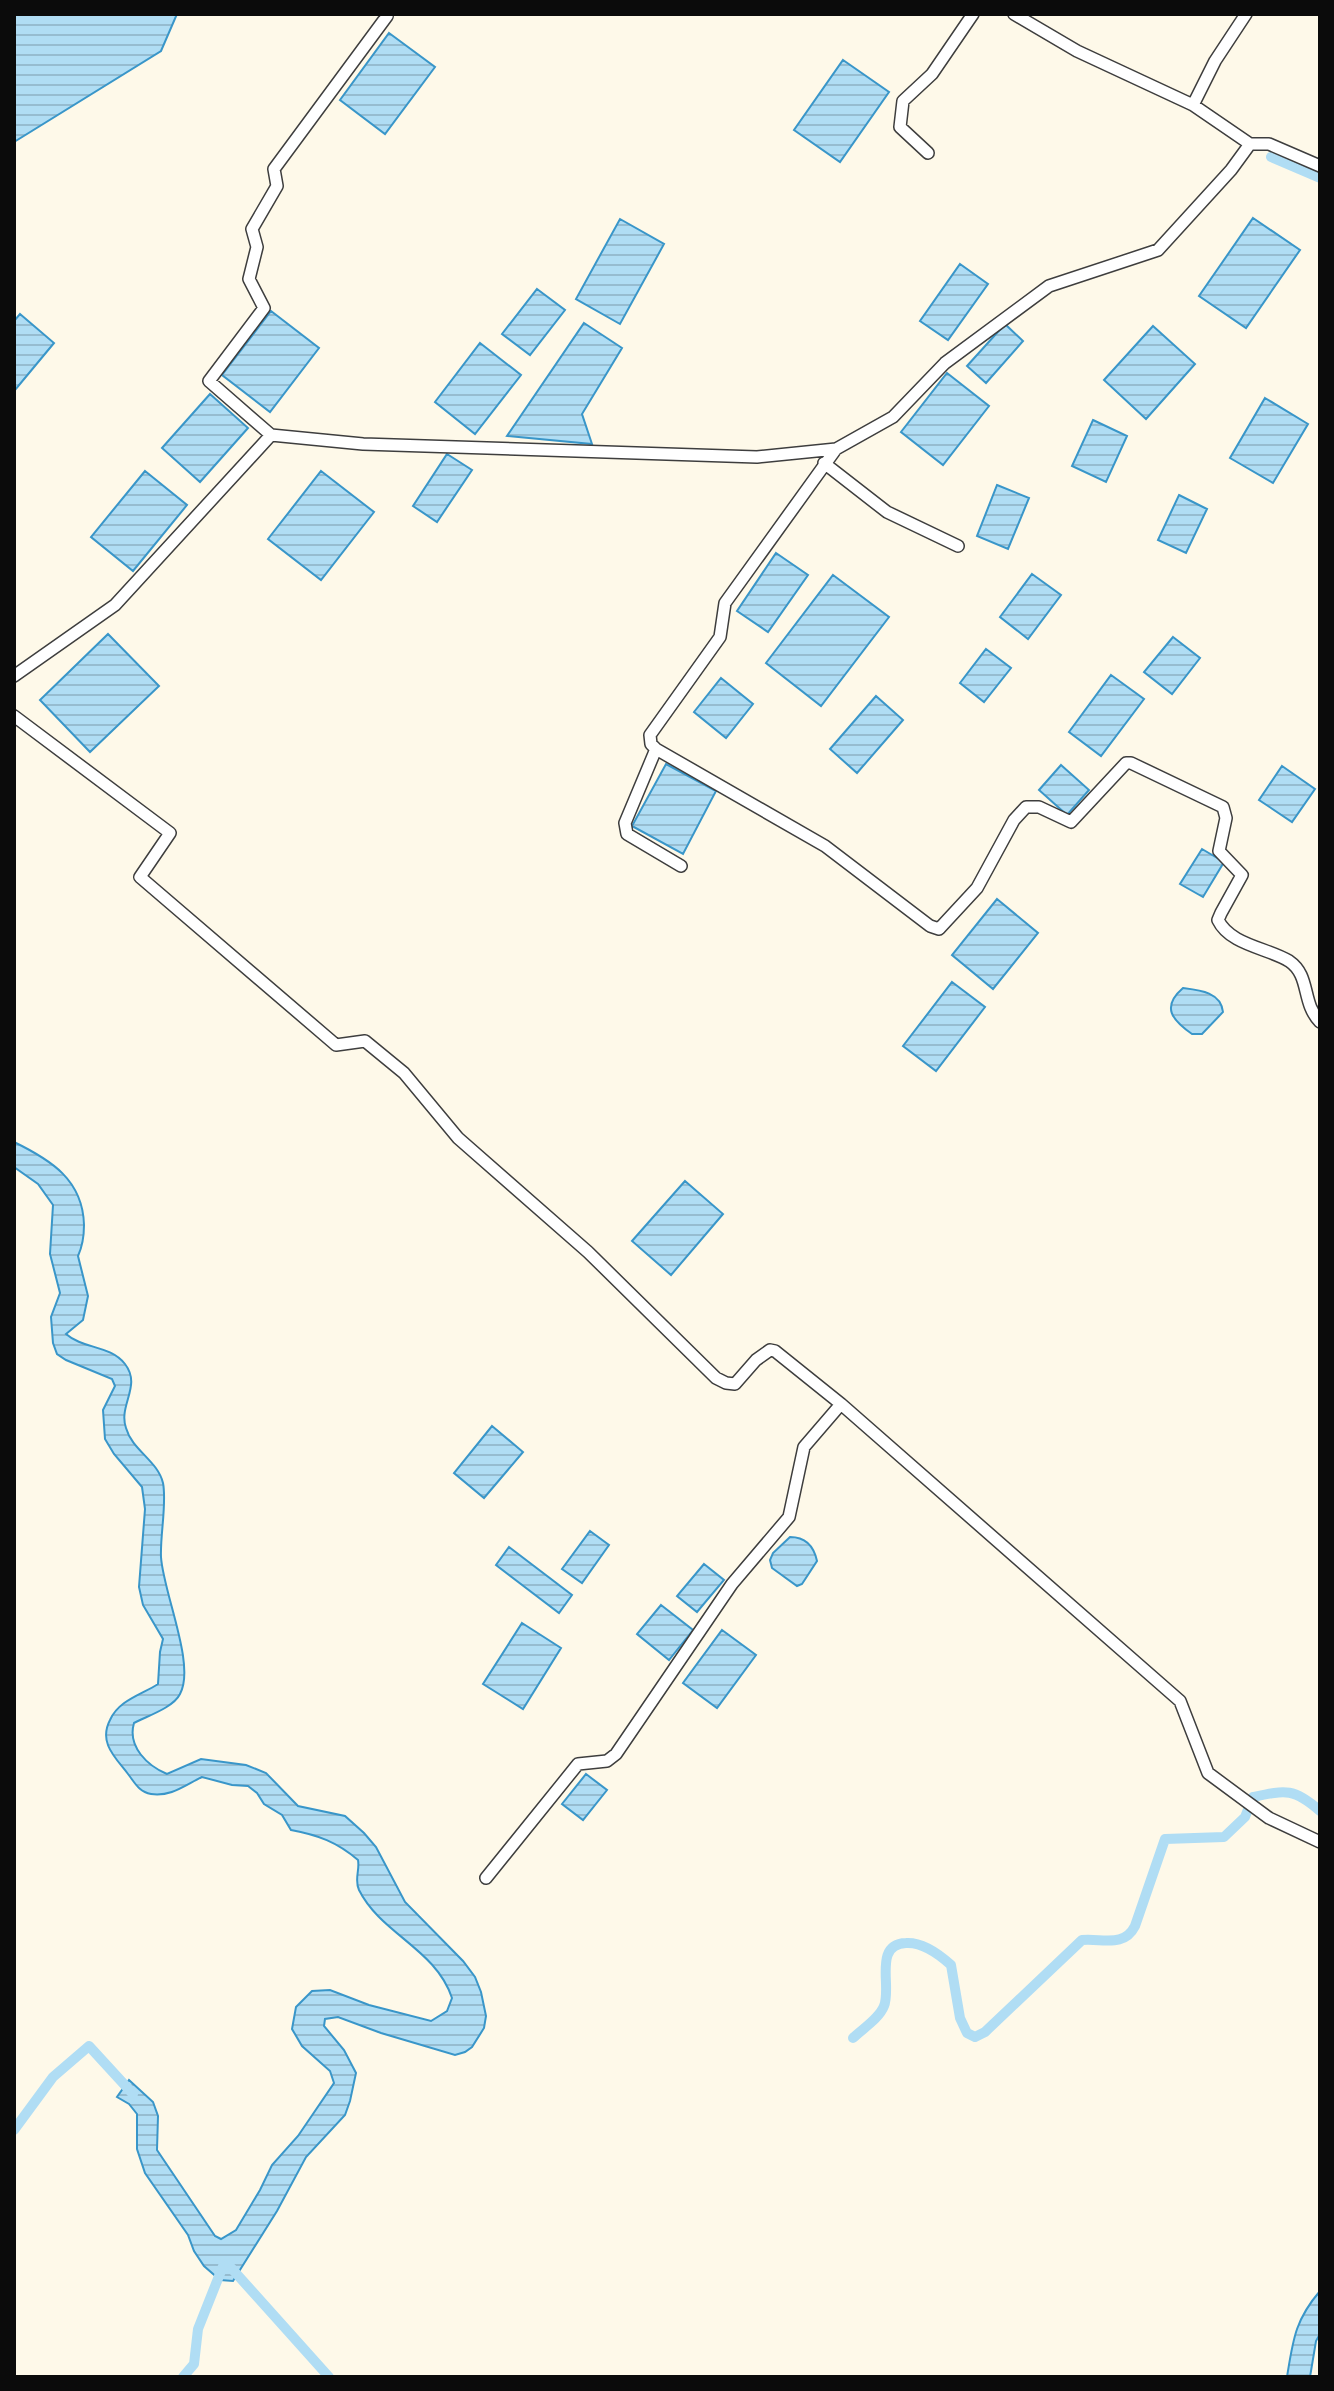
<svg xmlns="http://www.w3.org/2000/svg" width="1334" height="2391" font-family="'Roboto Serif',serif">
<defs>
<pattern id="water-rules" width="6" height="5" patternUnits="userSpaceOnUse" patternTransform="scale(2)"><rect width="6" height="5" fill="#b0ddf4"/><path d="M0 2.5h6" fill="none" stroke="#96bcd0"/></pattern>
</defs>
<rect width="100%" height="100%" fill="#fef9e9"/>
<path fill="url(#water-rules)" stroke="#3996c9" stroke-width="2" d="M14 14H177L161 51 14 142Z
M389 33 435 67 385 134 340 100Z
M843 60 889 92 840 162 794 130Z
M1253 218 1300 250 1246 328 1199 296Z
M620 219 664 244 620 324 576 299Z
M960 264 988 284 948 340 920 321Z
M537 289 565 310 530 355 502 334Z
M271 311 319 348 270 412 222 375Z
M20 314 54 343 15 390 14 321Z
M584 323 622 348 582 414 592 444 507 436Z
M1005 324 1023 341 986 383 967 366Z
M1153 326 1195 364 1146 419 1104 380Z
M480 343 521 375 475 434 435 402Z
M947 373 989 406 943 465 901 432Z
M210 394 248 428 200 482 162 448Z
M1265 398 1308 424 1273 483 1230 458Z
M1093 420 1127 436 1106 482 1072 466Z
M447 454 472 470 437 522 413 506Z
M145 471 187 505 133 571 91 537Z
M321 471 374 512 321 580 268 539Z
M997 485 1029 498 1008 549 977 536Z
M1179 495 1207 509 1186 553 1158 540Z
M776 553 808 575 768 632 737 611Z
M1032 574 1061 595 1028 639 1000 617Z
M833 575 889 617 821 706 766 663Z
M108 634 159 686 90 752 40 700Z
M1173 637 1200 658 1172 694 1144 672Z
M986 649 1011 668 984 702 960 683Z
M1111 675 1144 699 1101 756 1069 732Z
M721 678 753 704 726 738 694 712Z
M876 696 903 720 857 773 830 749Z
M666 764 716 791 683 854 632 826Z
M1061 765 1089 790 1067 815 1039 790Z
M1282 766 1315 789 1292 822 1259 800Z
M1202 849 1224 862 1203 897 1180 884Z
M997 899 1038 933 993 989 952 955Z
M952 982 985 1007 936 1071 903 1046Z
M1183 988C1199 990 1221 992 1223 1012L1202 1034H1192C1172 1020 1161 1007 1183 988Z
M14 1142C51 1160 83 1180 84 1225 84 1236 83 1245 78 1256L88 1296 83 1320 66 1334C83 1349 110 1345 125 1364 142 1386 118 1405 126 1428 132 1450 158 1461 163 1483 167 1503 160 1535 161 1557 163 1592 196 1665 180 1694 173 1708 147 1716 134 1723 127 1747 148 1766 167 1774L201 1759 246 1765 266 1773 298 1806 345 1816 364 1833 376 1847 405 1902 463 1961 475 1977 481 1992 486 2016 484 2028 472 2047 465 2052 455 2055 381 2033 338 2017 325 2019 324 2026 344 2050 356 2073 350 2101 345 2115 306 2157 277 2211 233 2281 220 2280 204 2266 194 2251 188 2235 145 2173 137 2149V2114L129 2104 117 2097 129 2080 153 2102 158 2116 157 2150 215 2236 221 2239 236 2230 260 2190 272 2165 298 2136 334 2083 330 2071 302 2046 292 2029 296 2007 312 1991 330 1990 369 2005 431 2021 447 2011 452 1998C436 1949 381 1934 359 1890 354 1879 360 1871 358 1860 337 1842 318 1835 291 1830L282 1815 264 1804 257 1793 248 1786 232 1785 202 1777C185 1785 171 1797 151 1794 139 1792 135 1783 128 1774 116 1758 98 1743 110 1720 119 1700 141 1695 158 1684L160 1652 163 1639 143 1605 139 1587 145 1509 142 1487 114 1454 105 1439 103 1410 115 1386 112 1379 66 1360 57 1354 53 1343 51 1317 60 1293 50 1254 53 1205 38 1184 14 1167Z
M685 1181 723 1214 671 1275 632 1241Z
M492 1426 523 1452 484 1498 454 1473Z
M590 1531 609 1545 582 1583 562 1569Z
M790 1537C806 1537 814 1547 817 1561L802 1584 797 1586 772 1568 770 1560 773 1553Z
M509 1547 572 1595 559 1613 496 1565Z
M704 1564 724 1580 697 1612 677 1596Z
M661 1605 693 1630 669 1660 637 1634Z
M522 1623 561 1648 523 1709 483 1684Z
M722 1630 756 1655 717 1708 683 1683Z
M586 1774 607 1790 583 1820 562 1804Z
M1320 2291V2334L1316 2341 1310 2377H1287C1293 2340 1295 2320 1320 2291Z"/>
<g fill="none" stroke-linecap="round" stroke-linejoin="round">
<path stroke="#b0ddf4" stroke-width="10" d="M1271 157 1320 178
M853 2038C862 2029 879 2019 884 2006 892 1987 873 1944 906 1943 922 1942 940 1955 951 1965L960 2018 967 2033 975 2037 985 2032 1082 1940C1102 1938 1124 1948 1135 1926L1165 1839 1224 1837 1245 1817 1253 1797C1286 1790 1294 1788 1320 1811
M14 2130 53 2077 89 2046 133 2094
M183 2377 194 2364 198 2329 225 2261 329 2377"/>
<g stroke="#3e3e3e" stroke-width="14">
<path id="street" d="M1014 14 1077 51 1193 105
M1246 14 1215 61 1193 105 1250 144
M928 153 900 127 903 101 932 74 973 14
M271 435 209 381 264 308 249 279 257 247 252 229 277 186 274 169 387 16 385 14
M824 463 887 512 958 546
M14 676 115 605 271 435 363 444 757 457 836 449 893 417 945 363 1049 286 1158 250 1231 170 1250 144H1269L1320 166
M14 716 170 833 140 877 336 1045 365 1041 404 1073 458 1138 588 1252 716 1378 726 1383 735 1384 756 1360 770 1350 775 1351 841 1404 804 1447 789 1517 732 1584 616 1754 607 1761 578 1764 486 1878
M656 749 825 846 930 926 939 929 977 888 1014 820 1026 807H1039L1071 822 1126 763H1131L1223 807 1226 818 1219 851 1242 875 1221 913 1218 920C1230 945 1268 948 1289 961 1311 976 1301 1002 1320 1022
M681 866 627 834 625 823 656 749 651 744 650 735 720 637 725 603 836 449
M841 1404 1180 1701 1208 1773 1269 1818 1320 1842"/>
</g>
<use href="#street" stroke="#fff" stroke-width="11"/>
</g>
<rect width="1334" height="2391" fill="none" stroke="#0b0b0b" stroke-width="32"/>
</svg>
